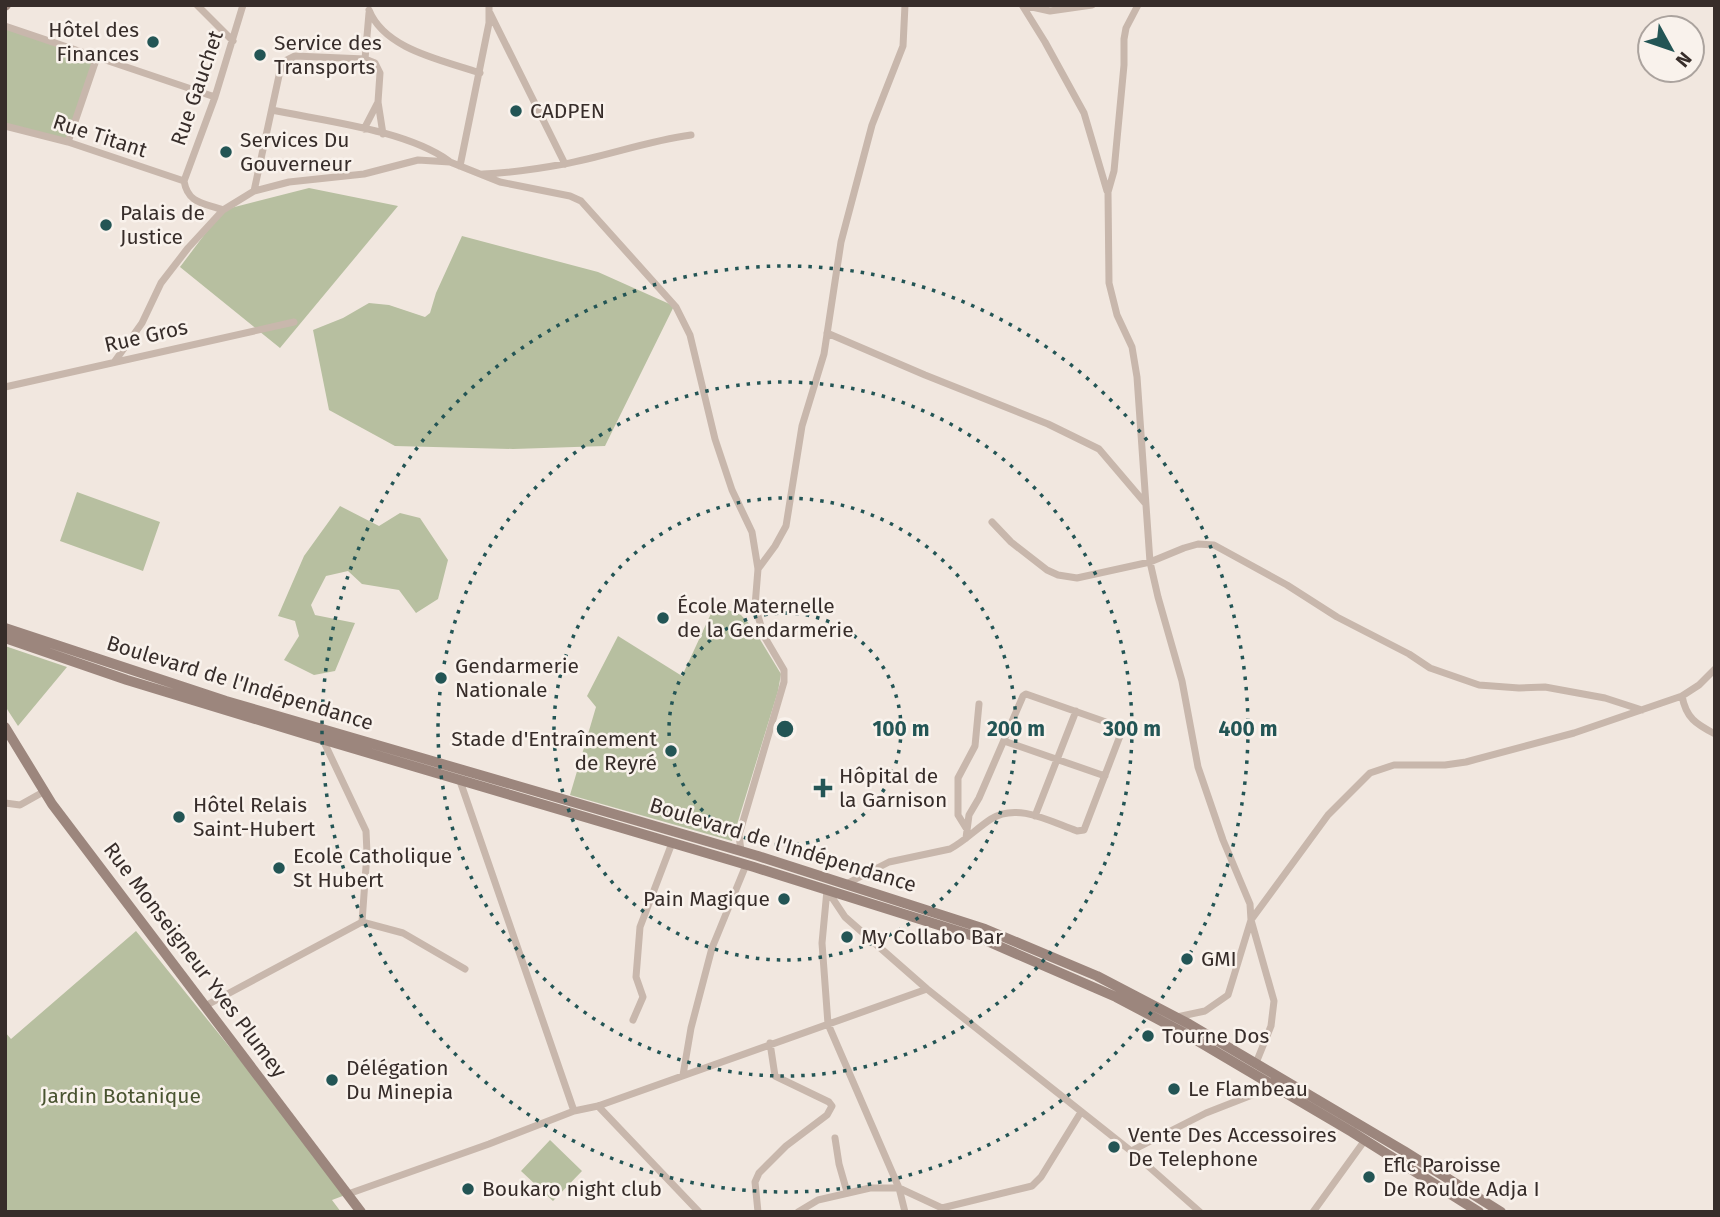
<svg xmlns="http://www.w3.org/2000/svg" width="1720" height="1217" font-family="'Fira Sans',sans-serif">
<rect width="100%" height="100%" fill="#f1e7df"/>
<path fill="#b7bfa0" d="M5 26 97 57 68 142 5 125Z
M309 188 398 206 280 348 180 267 223 210Z
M462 236 598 272 674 306 605 446 513 449 395 446 329 410 313 330 343 318 369 303 389 305 425 317 430 313 436 293Z
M77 492 160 522 143 571 60 541Z
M340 506 379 526 400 513 420 518 448 560 438 599 416 613 399 590 362 584 348 571 326 576 311 605 315 615 355 623 335 671 314 675 284 660 299 636 295 621 278 616 304 556Z
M715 605 741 615 753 628 781 674 778 691 732 841 570 795 596 707 587 696 618 636 682 676Z
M5 646 67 667 18 726 5 706Z
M136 931 348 1194 332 1200 341 1212H5V1032L11 1039Z
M550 1140 582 1171 553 1201 521 1171Z"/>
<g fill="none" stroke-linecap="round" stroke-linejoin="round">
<path stroke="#c8b7ac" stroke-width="7" d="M197 5 233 41
M1022 5 1045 42 1084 113 1107 191
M1023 5 1050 11 1092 5
M1138 5 1126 28 1124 39V65L1114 171 1108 192 1109 283 1117 315 1132 347 1137 377 1150 562 1158 597 1182 681 1198 767 1223 840 1250 904 1251 920 1274 1001 1271 1026 1256 1063
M369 10C385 50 443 60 480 73
M490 13 565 164
M5 26 215 97
M365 59 369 13
M272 110C324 121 406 130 449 161
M5 126 68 142 184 181
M364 129 378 102
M68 142 97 57
M460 166 489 23V5
M483 174C510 173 537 169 564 164 607 156 647 141 691 135
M254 191 280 71 287 60 295 56 365 59 375 63 380 73 378 102 383 134
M223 210C204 203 188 204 184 181L215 97 243 5
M827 333 925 375 1048 424 1099 449 1145 503
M115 361 142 323 161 283 188 248 223 210 254 191 289 182 364 174 418 160 450 162 500 182 570 196 581 201 676 307 690 335 715 439 732 490 752 532 758 569 755 606 764 636 784 670V682L739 835 741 851
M5 387 294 322
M992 522 1011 542 1047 570 1058 575 1077 578 1150 562 1184 548 1198 544 1214 545 1287 585 1337 617 1409 654 1430 668 1479 685 1519 688 1545 687 1605 698 1642 710
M758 569 775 546 786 526 802 426 824 354 841 242 872 125 903 46 905 5
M1682 696C1686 718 1696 724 1715 734
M323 740 366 831 367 853 362 922
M1004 741 1105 776
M460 781 574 1111
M5 803 20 805 45 791
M1035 816 1076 711
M966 828 958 815V778L975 746 979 704
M848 883 889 862 950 849C965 841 977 828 991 819 1017 802 1051 822 1077 831L1084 830 1123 728 1026 694 1023 696 979 798 969 815 966 838
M827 890 822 943 828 1024 899 1188 905 1212
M831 891V896L845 917 927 989 1131 1151 1200 1212
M205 1006 362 922 403 933 465 969
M1177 1017 1205 1011 1228 995 1251 920 1328 815 1370 773 1394 765H1445L1466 762 1574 733 1682 696 1699 685 1715 669
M633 1020 643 997 636 977 640 927 672 843
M683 1075 691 1028 712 948 746 865
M598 1106 699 1212
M835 1138 839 1164 847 1192
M1131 1151 1206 1113 1275 1086
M348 1194 489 1144 574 1111 598 1106 927 989
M758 1212 755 1182 759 1173 786 1146 827 1115 832 1106 829 1102 775 1076 770 1043
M798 1212 818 1200 870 1188H899L942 1208 1032 1186 1041 1177 1081 1112
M1313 1212 1365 1140"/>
<path stroke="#9c867d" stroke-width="10" d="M5 6 6 5
M5 628 226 701 758 856 985 929 1097 976 1189 1024 1404 1151 1501 1212
M5 638 127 680 308 735 754 867 980 938 1116 997 1184 1033 1352 1132 1479 1212
M5 727 52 804 361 1212"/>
</g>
<g fill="none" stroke="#235555" stroke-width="3.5" stroke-dasharray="3.5 7">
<circle cx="785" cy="729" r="116"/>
<circle cx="785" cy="729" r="231"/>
<circle cx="785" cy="729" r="347"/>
<circle cx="785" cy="729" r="463"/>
</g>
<g fill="#235555" stroke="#f9f2ec" stroke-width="2.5">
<circle cx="153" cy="42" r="7"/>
<circle cx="260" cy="55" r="7"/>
<circle cx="516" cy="111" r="7"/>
<circle cx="226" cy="152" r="7"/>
<circle cx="106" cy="225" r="7"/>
<circle cx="663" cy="618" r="7"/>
<circle cx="441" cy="678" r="7"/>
<circle cx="671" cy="751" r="7"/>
<path d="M819.5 777.5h7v7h7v7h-7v7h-7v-7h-7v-7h7z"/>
<circle cx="179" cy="817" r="7"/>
<circle cx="279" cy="868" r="7"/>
<circle cx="784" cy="899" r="7"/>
<circle cx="847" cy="937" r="7"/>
<circle cx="1187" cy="959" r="7"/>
<circle cx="1148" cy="1036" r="7"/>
<circle cx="332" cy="1080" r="7"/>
<circle cx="1174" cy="1089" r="7"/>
<circle cx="1114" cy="1147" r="7"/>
<circle cx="1369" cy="1177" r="7"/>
<circle cx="468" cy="1189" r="7"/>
</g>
<g text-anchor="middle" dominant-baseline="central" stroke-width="5" stroke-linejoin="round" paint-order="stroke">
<g font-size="21" fill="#372d2a" stroke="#f9f2ec" text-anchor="start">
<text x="139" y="30" text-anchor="end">Hôtel des<tspan x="139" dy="24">Finances</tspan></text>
<text x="274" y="43">Service des<tspan x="274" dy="24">Transports</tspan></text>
<text x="530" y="111">CADPEN</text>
<text x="240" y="140">Services Du<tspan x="240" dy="24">Gouverneur</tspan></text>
<text x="120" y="213">Palais de<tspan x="120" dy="24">Justice</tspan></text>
<text x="677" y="606">École Maternelle<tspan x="677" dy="24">de la Gendarmerie</tspan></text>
<text x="455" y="666">Gendarmerie<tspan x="455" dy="24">Nationale</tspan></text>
<text x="657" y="739" text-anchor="end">Stade d'Entraînement<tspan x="657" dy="24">de Reyré</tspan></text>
<text x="839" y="776">Hôpital de<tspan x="839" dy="24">la Garnison</tspan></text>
<text x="193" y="805">Hôtel Relais<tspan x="193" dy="24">Saint-Hubert</tspan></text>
<text x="293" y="856">Ecole Catholique<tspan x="293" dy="24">St Hubert</tspan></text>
<text x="770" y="899" text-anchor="end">Pain Magique</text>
<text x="861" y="937">My Collabo Bar</text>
<text x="1201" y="959">GMI</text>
<text x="1162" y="1036">Tourne Dos</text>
<text x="346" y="1068">Délégation<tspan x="346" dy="24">Du Minepia</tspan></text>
<text x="1188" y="1089">Le Flambeau</text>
<text x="1128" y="1135">Vente Des Accessoires<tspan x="1128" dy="24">De Telephone</tspan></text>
<text x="1383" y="1165">Eflc Paroisse<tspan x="1383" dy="24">De Roulde Adja I</tspan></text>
<text x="482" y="1189">Boukaro night club</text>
</g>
<g font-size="21" fill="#372d2a" stroke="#f9f2ec">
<text transform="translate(197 88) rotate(-71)">Rue Gauchet</text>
<text transform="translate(100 136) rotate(18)">Rue Titant</text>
<text transform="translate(146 336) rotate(-13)">Rue Gros</text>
<text transform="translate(240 683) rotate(17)">Boulevard de l'Indépendance</text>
<text transform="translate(783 845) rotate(17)">Boulevard de l'Indépendance</text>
<text transform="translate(195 960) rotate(53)">Rue Monseigneur Yves Plumey</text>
</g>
<g font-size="21" fill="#495330" stroke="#f9f2ec">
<text x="121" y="1096">Jardin Botanique</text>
</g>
</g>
<circle cx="785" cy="729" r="10" fill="#235555" stroke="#f9f2ec" stroke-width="3.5"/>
<g font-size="21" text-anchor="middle" font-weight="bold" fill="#235555" stroke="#f9f2ec" stroke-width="5" stroke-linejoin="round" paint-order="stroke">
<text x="901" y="736">100 m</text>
<text x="1016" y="736">200 m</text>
<text x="1132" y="736">300 m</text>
<text x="1248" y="736">400 m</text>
</g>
<rect width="1720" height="1217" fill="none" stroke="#372d2a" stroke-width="14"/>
<g transform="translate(1671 49) rotate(130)"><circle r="33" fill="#f9f2ec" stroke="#aba39e" stroke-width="2"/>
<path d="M0-5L12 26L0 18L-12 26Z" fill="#235555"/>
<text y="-10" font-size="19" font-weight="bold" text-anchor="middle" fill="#372d2a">N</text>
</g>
</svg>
